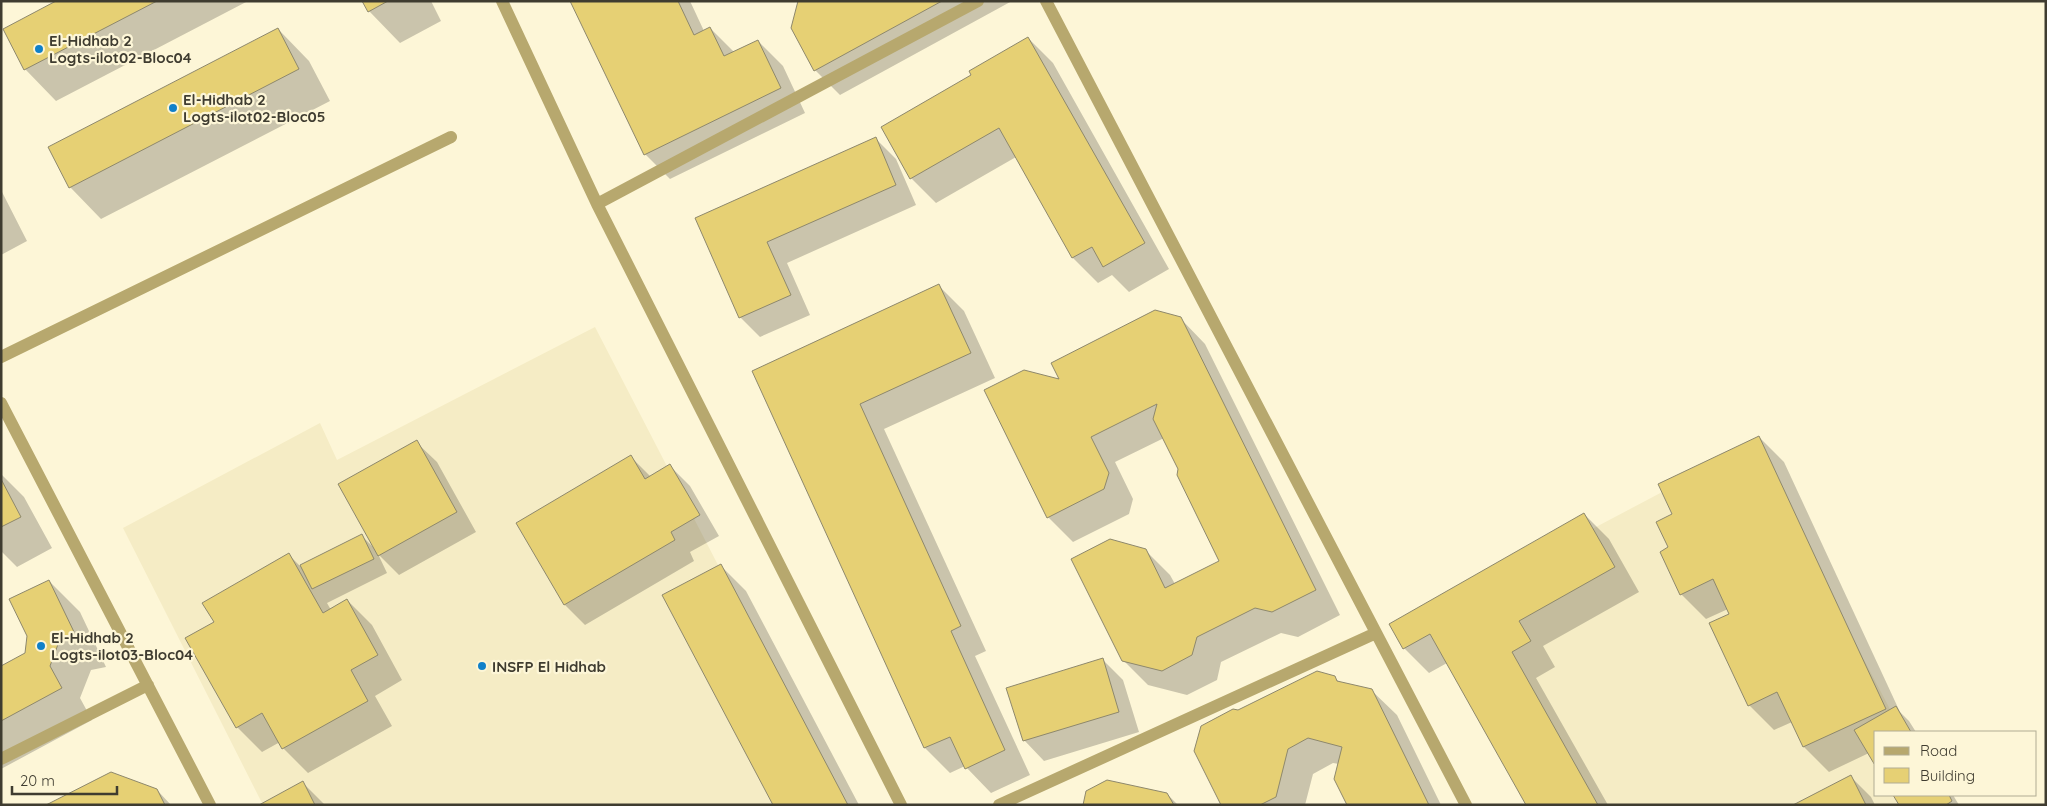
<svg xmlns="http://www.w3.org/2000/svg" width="2047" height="806" font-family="Quicksand,sans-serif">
<rect width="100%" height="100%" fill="#fdf6d7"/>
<path fill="#f5ecc5" d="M595 327 842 805H263L123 528 320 423 337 460Z
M1751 445 1902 732H1876V795H1935L1940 805H1543L1463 651 1494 581Z"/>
<path fill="#0003" d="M59 1H248L56 101 25 69Z
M363 1H431L441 21 400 43 369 11Z
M571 1H690L704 31 710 28 734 52 758 41 783 66 805 113 670 179 645 154Z
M799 1H1012L840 95 815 70 792 27Z
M278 29 309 61 330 101 101 219 70 187Z
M1028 38 1053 63 1169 269 1129 292 1112 275 1098 283 1073 258 1016 157 936 203 911 178Z
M876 139 896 159 916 205 787 263 810 315 760 337 740 317 697 218Z
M1 190 27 241 1 255Z
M939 286 964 311 995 378 884 429 986 651 975 656 1030 775 991 793 965 766 950 773 925 748 754 372Z
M1180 318 1205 344 1340 615 1298 637 1281 633 1221 662 1217 680 1187 695 1148 685 1123 660 1145 550 1170 575 1175 584 1221 561 1164 438 1115 462 1133 499 1129 514 1073 542 1048 517 1061 381Z
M1759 437 1784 462 1900 712 1909 721 1916 732H1876L1869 753 1829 772 1804 747 1792 722 1774 730 1749 705 1728 609 1706 619 1681 594 1670 548 1674 515Z
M416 442 437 462 476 532 399 575 378 554 387 573 327 603 331 610 347 600 372 625 402 680 375 696 392 726 308 773 283 748 280 742 262 752 237 727 215 623 289 555 300 566 362 536 375 549Z
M631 457 651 477 670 466 690 486 719 536 690 552 694 561 585 625 565 605 518 523Z
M1 474 24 497 52 548 17 567 1 551Z
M1584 514 1609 539 1639 592 1543 646 1555 667 1536 678 1608 805H1527L1447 663 1429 673 1404 648Z
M721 566 746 591 859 805H774Z
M49 581 80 612 106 667 91 670 80 698 92 720 1 769V667L26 653Z
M1103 660 1123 680 1139 732 1044 761 1024 740Z
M1334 677 1340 683 1371 690 1397 715 1441 805H1348L1339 764 1333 763 1313 774 1305 805H1222L1238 712Z
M1851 777 1871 797 1875 805H1796Z
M303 783 325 805H262Z
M157 790 171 805H49Z
M1167 794 1178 805H1084Z
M1894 795H1953L1959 805H1900Z"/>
<path fill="#e6d074" stroke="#8e886c" d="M56 1H157L24 70 3 29Z
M362 1H388L368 12Z
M570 1H678L694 35 710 27 724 56 758 40 781 88 644 155Z
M798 1H942L814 71 791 28Z
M278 28 299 69 69 188 48 147Z
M1028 37 1145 243 1103 267 1092 247 1072 258 999 128 910 179 881 127 971 75 969 71Z
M876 137 896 185 767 242 791 295 739 318 695 218Z
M939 284 971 353 860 404 961 626 951 631 1005 750 965 769 950 737 924 748 752 371Z
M1155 310 1181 317 1316 590 1272 612 1255 608 1197 637 1192 655 1162 671 1122 661 1071 559 1110 539 1146 549 1165 588 1219 561 1177 475 1178 469 1153 419 1157 404 1091 437 1109 473 1104 489 1047 518 984 390 1024 370 1059 379 1051 363Z
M1759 436 1886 709 1803 747 1777 692 1748 706 1709 623 1729 614 1713 579 1680 595 1660 552 1668 547 1656 522 1672 514 1658 484Z
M417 440 457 512 378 556 338 484Z
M631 455 645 479 670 464 700 515 671 532 675 540 564 605 516 523Z
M1 479 21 517 1 527Z
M1584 513 1615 567 1519 621 1531 641 1512 652 1598 805H1526L1430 634 1403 649 1389 624Z
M362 534 374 559 312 589 300 565Z
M289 553 323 613 347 599 378 655 351 670 368 701 282 749 262 713 236 728 185 638 214 622 202 603Z
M721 564 848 805H773L662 595Z
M49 580 76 636 60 639 50 666 62 688 1 721V666L25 653 27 636 9 599Z
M1103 658 1119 712 1023 741 1006 688Z
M1317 671 1335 676 1337 681 1372 689 1429 805H1347L1334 779 1342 747 1308 738 1288 749 1276 797 1260 805H1221L1194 751 1201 726 1233 709 1238 710Z
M1896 706 1911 732H1876V767L1854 730Z
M111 772 157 789 165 805H46Z
M1851 775 1866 805H1793Z
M1107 780 1167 793 1174 805H1083L1086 791Z
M303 781 315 805H259Z
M1893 795H1949L1952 801 1946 805H1899Z"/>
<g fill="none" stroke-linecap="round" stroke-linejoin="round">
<path stroke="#b7a86e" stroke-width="12" d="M502 1 597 204 901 805
M1046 1 1466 805
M597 204 978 1
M1 357 451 137
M1 403 210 805
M1 759 148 685
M999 805 1376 633"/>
</g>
<g fill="#1080c9" stroke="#fdf6d7" stroke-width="2">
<circle cx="39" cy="49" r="5"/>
<circle cx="173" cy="108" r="5"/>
<circle cx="41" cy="646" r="5"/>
<circle cx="482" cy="666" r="5"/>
</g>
<g text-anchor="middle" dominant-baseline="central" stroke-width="4.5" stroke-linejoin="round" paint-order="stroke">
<g font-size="15" font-weight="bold" fill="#3f3c30" stroke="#fdf6d7" text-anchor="start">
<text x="49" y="40">El-Hidhab 2<tspan x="49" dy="17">Logts-ilot02-Bloc04</tspan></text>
<text x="183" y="99">El-Hidhab 2<tspan x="183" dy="17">Logts-ilot02-Bloc05</tspan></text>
<text x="51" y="637">El-Hidhab 2<tspan x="51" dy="17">Logts-ilot03-Bloc04</tspan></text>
<text x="492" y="666">INSFP El Hidhab</text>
</g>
</g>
<rect width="2047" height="806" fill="none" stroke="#3f3c30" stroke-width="5"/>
<rect x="1874" y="731" width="162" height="65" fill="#fdf6d7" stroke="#b1ac94"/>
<rect x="1884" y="747" width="25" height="8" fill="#b7a86e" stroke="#b1ac94"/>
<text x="1920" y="756" font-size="15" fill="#3f3c30">Road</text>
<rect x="1884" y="768" width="25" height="15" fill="#e6d074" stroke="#b1ac94"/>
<text x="1920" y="781" font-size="15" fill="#3f3c30">Building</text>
<path d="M12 786v8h105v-8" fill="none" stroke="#3f3c30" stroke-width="2.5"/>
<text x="20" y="786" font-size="15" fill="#3f3c30" stroke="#fdf6d7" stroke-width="4" paint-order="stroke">20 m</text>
</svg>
